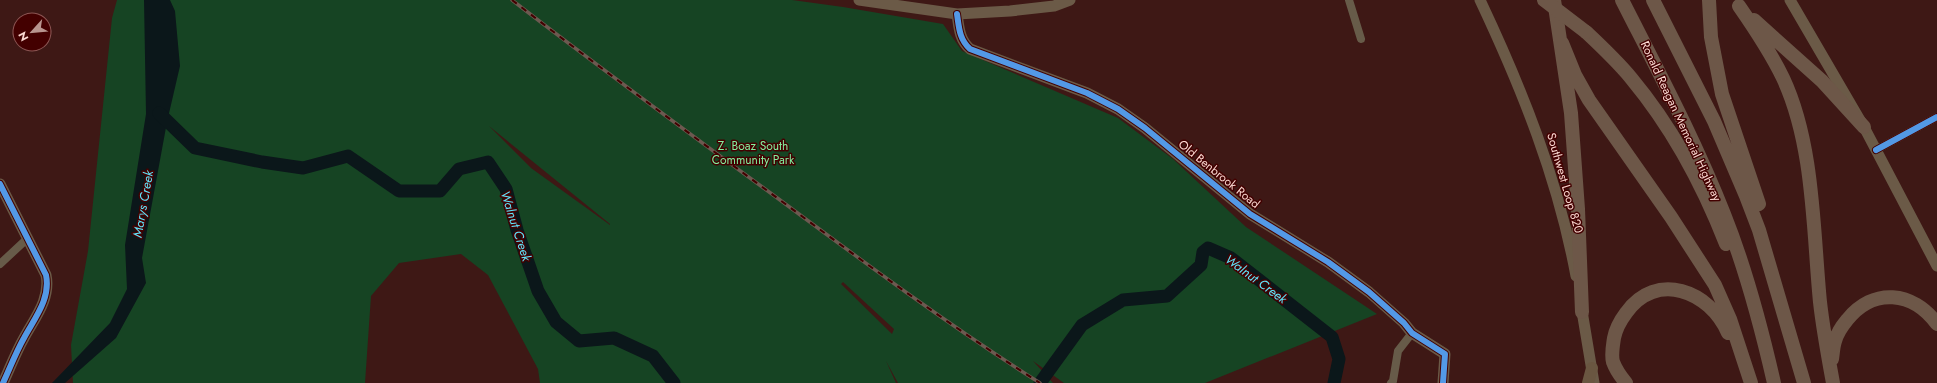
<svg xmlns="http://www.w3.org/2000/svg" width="1937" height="383" font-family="Jost,sans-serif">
<rect width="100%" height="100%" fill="#3e1815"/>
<path fill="#164423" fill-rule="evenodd" d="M117 0H792L843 7 943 24 962 51 1118 118 1173 159 1246 227 1377 314 1205 383H1064L1033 361 1053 383H898L886 361 896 383H540L538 369 488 275 461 254 399 263 371 296 365 383H73L71 345 88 251 112 18ZM489 126 610 224V225L531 168ZM843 282 894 329 892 334 841 284Z"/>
<path fill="#0b171a" d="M144 0H170L175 11 180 66 167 122 142 258 146 283 116 338 65 383H52L110 323 127 289 125 245 146 114Z"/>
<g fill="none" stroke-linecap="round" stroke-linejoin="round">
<path stroke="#0b171a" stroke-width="13" d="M159 113 195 148 262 162 303 168 348 156 399 191H440L459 169 488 162 506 189 517 230 538 291 556 322 579 341 614 338 653 356 674 383
M1040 383 1082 325 1123 300 1167 296 1201 265 1203 252 1208 248 1231 258 1332 337 1339 359 1334 383"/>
<path stroke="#675b49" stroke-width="8" d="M1349 0 1361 39
M1876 150 1937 117
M0 264 28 238
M1391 383 1393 381 1398 351 1412 333"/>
<path stroke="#6b5a47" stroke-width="11" d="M859 0 957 14 1010 11 1054 6 1070 0
M1480 0C1522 89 1558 179 1576 276
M1790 0 1864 127 1937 266
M957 14C959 27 959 39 970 49L1087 93 1118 109 1145 128 1250 214 1328 262 1369 292 1404 323 1412 333 1445 354 1443 383
M0 184 46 275C51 299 34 319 24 338 16 352 10 368 3 383
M1581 305 1594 383"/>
<path stroke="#6a5641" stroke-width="12" d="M1588 383 1592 368"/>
<path stroke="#6d5748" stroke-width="14" d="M1554 0 1571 113 1578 209 1582 312
M1622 0C1658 71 1695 140 1724 214 1746 269 1761 326 1774 383
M1653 0 1714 121 1746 196 1759 230 1804 383
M1709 0 1711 37 1722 94 1759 204
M1739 6C1755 29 1771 53 1783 78 1814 144 1813 230 1820 302 1823 329 1828 356 1833 383
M1754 20 1822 81 1864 127
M1586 32C1602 47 1617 61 1631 78 1671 126 1703 185 1726 244
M1562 43 1575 75 1589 100 1671 217 1715 285 1730 319 1751 383
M1832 359C1833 353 1833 347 1835 341 1837 334 1842 326 1847 320 1873 287 1913 291 1937 324
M1626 383C1621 377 1616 370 1613 362 1611 355 1613 345 1614 338 1616 328 1620 321 1626 313 1656 270 1710 291 1728 333"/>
<g stroke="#6d5950" stroke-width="3.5">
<path id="rail" d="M512 0C600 68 690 134 780 200 865 263 950 326 1040 383"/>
</g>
<use href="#rail" stroke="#430000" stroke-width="2" stroke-dasharray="6" stroke-linecap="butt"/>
<path stroke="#6d5748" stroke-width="14" d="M1544 0 1586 32"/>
<g stroke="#430000" stroke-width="8">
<path id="cycleway" d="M957 14C959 27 959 39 970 49L1087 93 1118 109 1145 128 1250 214 1328 262 1369 292 1404 323 1412 333 1445 354 1443 383
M1876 150 1937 117
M0 184 46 275C51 299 34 319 24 338 16 352 10 368 3 383"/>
</g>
<use href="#cycleway" stroke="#5399e6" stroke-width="6"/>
</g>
<g text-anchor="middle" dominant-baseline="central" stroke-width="3" stroke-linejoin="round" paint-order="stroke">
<g font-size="12" fill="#fbd8d1" stroke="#430000">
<text transform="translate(1681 121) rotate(65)">Ronald Reagan Memorial Highway</text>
<text transform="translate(1219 174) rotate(39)">Old Benbrook Road</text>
<text transform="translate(1565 183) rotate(74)">Southwest Loop 820</text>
</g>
<g font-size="12" fill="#84ef9f" stroke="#430000">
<text x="753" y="146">Z. Boaz South<tspan x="753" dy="14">Community Park</tspan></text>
</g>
<g font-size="13" font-style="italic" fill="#5fe5fb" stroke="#430000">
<text transform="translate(143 204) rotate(-80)">Marys Creek</text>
<text transform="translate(516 226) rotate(72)">Walnut Creek</text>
<text transform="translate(1256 279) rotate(36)">Walnut Creek</text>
</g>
</g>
<g transform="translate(32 32) rotate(243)"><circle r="19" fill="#430000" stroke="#8d5654"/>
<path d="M0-3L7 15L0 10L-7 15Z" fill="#b9958f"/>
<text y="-6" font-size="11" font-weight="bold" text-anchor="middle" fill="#fbd8d1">N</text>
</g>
</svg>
